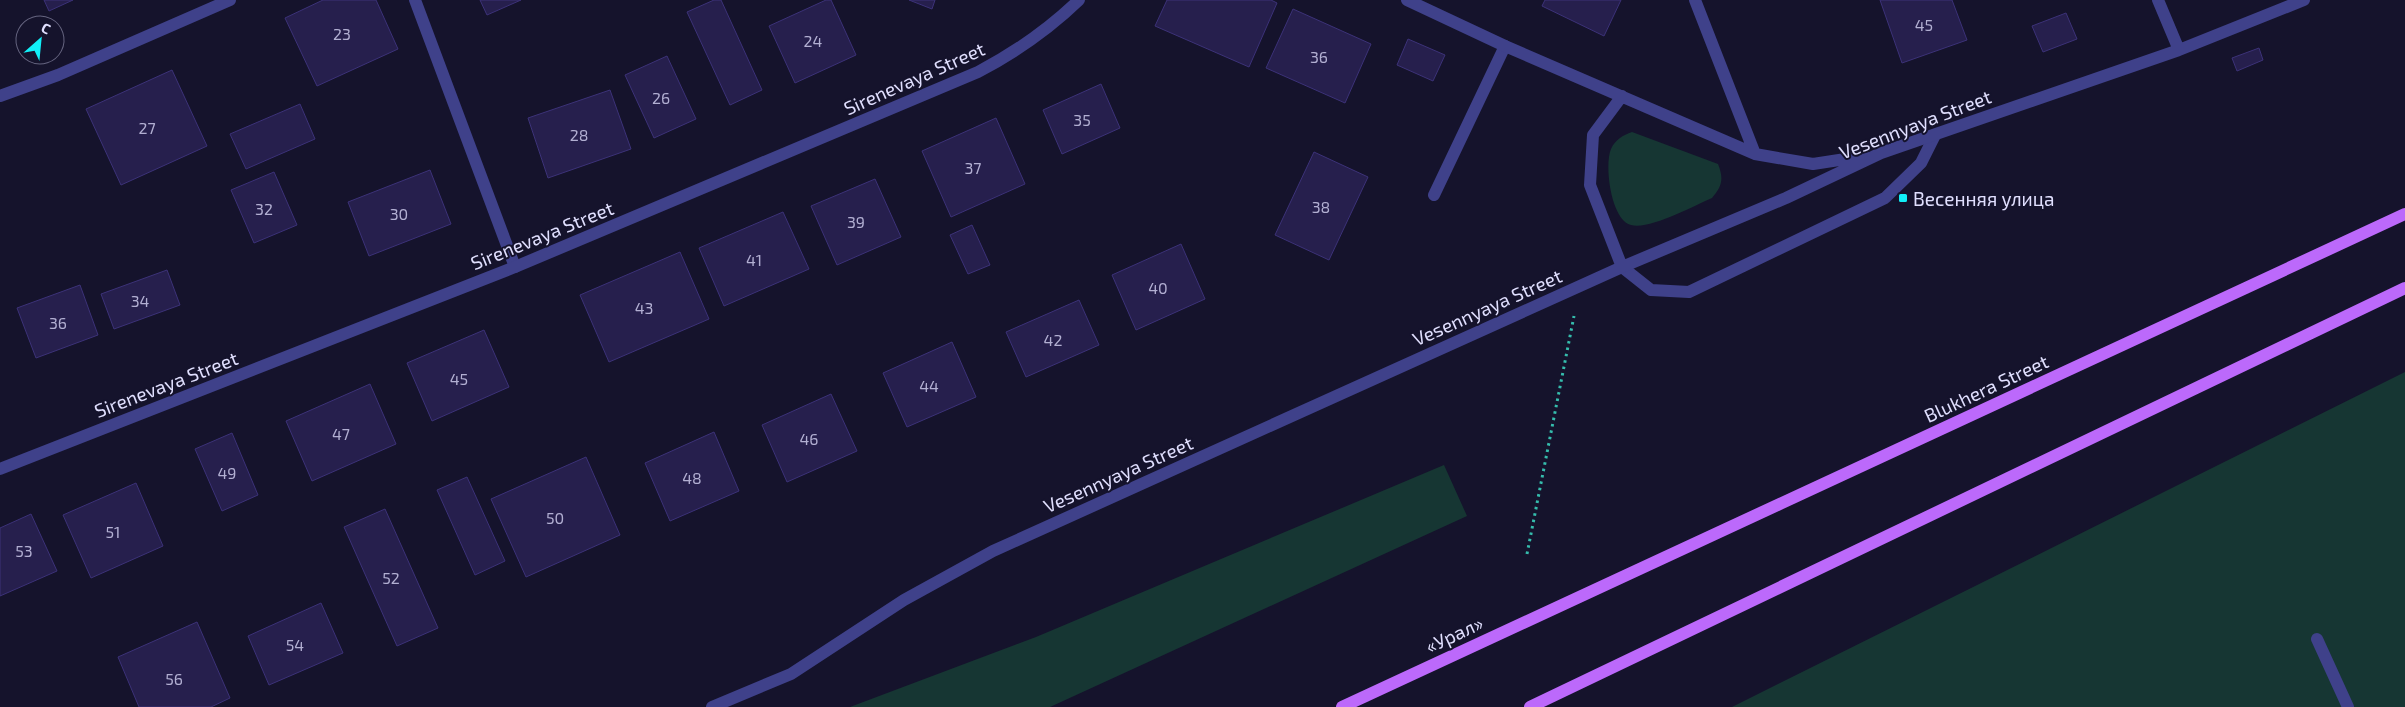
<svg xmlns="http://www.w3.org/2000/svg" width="2405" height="707" font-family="'Exo 2',sans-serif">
<rect width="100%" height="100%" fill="#15132c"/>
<path fill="#163633" d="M1632 132 1718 164C1724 179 1722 186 1712 198 1693 206 1650 230 1631 225 1611 220 1604 165 1611 149 1615 140 1623 135 1632 132Z
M2405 372V707H1732Z
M1444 465 1467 516 1050 707H850L1036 637Z"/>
<path fill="#261f4d" stroke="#3c3278" d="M44 0H73L49 11Z
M323 0H376L398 49 317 86 285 18Z
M480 0H521L487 15Z
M714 0H721L762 90 730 105 687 12Z
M826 0H831L856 55 795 83 769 26Z
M909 0H935L932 9Z
M1167 0H1271L1277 3 1249 67 1155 26Z
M1545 0H1621L1604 36 1542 6Z
M1880 0H1952L1967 40 1902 63Z
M1293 9 1371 44 1345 103 1266 68Z
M2066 13 2077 39 2043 52 2032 26Z
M1408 39 1445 55 1433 81 1397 65Z
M2259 48 2263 60 2237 71 2232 58Z
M667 56 696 119 654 138 625 75Z
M172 70 207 146 121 185 86 109Z
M1101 84 1120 128 1062 154 1043 110Z
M610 90 631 149 548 178 528 118Z
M300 104 315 139 246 169 230 134Z
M996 118 1025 184 951 217 922 151Z
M1314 152 1368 177 1329 260 1275 235Z
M430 170 451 224 369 256 348 202Z
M274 172 297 225 254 243 231 190Z
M875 179 901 237 837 265 811 206Z
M783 212 809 269 724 306 699 248Z
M972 225 990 265 968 274 950 235Z
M1181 244 1205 299 1136 330 1112 275Z
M680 252 709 319 609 362 580 295Z
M167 270 180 305 114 329 101 294Z
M80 285 98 335 36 358 17 308Z
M1079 300 1099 345 1026 377 1006 332Z
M484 330 509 387 432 421 407 363Z
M952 342 976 397 907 427 883 373Z
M370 384 396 444 312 481 286 421Z
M831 394 857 451 787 482 762 425Z
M714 432 739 491 670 521 645 463Z
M232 433 258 495 222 511 195 449Z
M586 457 620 535 526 577 491 499Z
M467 477 505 561 475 575 437 490Z
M136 483 163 546 91 578 63 515Z
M385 509 438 628 397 646 344 527Z
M31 514 57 571 0 596V528Z
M321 603 343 653 269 685 248 636Z
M197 622 230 698 211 707H139L118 657Z"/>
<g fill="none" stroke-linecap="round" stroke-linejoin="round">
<path stroke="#35bcac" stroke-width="3" stroke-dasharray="2.5 4" stroke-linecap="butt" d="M1527 554 1574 316"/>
<path stroke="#3f418a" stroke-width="12" d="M415 0 515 267
M1434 195 1505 46
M1622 267 1651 290 1689 292 1885 198 1921 163 1935 135
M2317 639 2348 707"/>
<path stroke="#3f418a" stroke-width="12" d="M1407 0 1505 46 1755 154 1813 164 1865 156
M1695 0 1755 154
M2158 0 2179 50
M0 96 58 75 230 0
M1622 267 1590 185 1593 135 1622 96
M0 469 515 267 978 72C1016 52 1048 30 1079 0
M712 707 791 674 904 600 993 551 1622 267 1786 198 1881 153 2179 50 2304 0"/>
<path stroke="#bc69fb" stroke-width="12" d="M1342 707 2405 214
M1530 707 2405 288"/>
</g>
<rect fill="#11eff8" stroke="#15132c" stroke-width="2" x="1898" y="193" width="10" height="10" rx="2.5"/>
<g text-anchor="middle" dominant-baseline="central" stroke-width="4" stroke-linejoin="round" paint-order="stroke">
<g font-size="16" fill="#b2afd2">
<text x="1924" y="24">45</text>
<text x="342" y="33">23</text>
<text x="813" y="40">24</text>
<text x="1319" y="56">36</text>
<text x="661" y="97">26</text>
<text x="1082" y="119">35</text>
<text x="147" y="127">27</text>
<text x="579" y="134">28</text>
<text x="973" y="167">37</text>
<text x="1321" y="206">38</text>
<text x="264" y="208">32</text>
<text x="399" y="213">30</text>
<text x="856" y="221">39</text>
<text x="754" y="259">41</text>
<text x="1158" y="287">40</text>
<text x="140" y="300">34</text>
<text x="644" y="307">43</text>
<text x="58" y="322">36</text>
<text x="1053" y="339">42</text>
<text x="459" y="378">45</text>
<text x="929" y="385">44</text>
<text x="341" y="433">47</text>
<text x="809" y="438">46</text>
<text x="227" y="472">49</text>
<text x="692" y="477">48</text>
<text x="555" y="517">50</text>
<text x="113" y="531">51</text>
<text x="24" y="550">53</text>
<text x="391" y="577">52</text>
<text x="295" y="644">54</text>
<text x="174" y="678">56</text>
</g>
<g font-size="19" fill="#e0dffe" stroke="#15132c">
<text transform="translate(914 78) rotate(-24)">Sirenevaya Street</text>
<text transform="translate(1915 124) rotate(-21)">Vesennyaya Street</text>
<text transform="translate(542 235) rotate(-22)">Sirenevaya Street</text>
<text transform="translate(1487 307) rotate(-24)">Vesennyaya Street</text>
<text transform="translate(166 384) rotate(-21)">Sirenevaya Street</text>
<text transform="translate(1986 388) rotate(-25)">Blukhera Street</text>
<text transform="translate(1118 474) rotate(-24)">Vesennyaya Street</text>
<text transform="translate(1454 634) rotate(-25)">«Урал»</text>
</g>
<g font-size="19" fill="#e0dffe" stroke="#15132c" text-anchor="start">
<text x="1913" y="198">Весенняя улица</text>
</g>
</g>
<g transform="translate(40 40) rotate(27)"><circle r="24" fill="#15132c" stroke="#666580"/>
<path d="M0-4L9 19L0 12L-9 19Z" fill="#11eff8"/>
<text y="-8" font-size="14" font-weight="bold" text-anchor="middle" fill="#e0dffe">С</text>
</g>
</svg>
